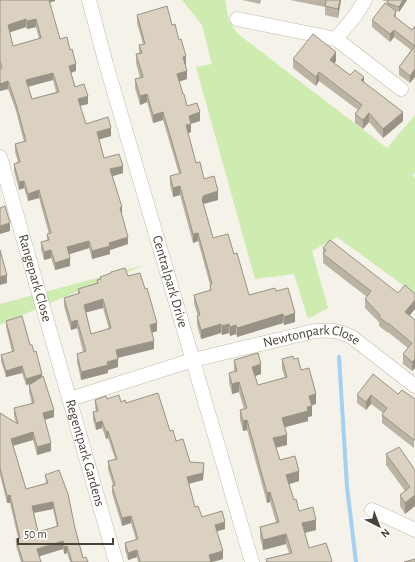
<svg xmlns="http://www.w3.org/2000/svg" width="415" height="562" font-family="'Alegreya Sans',sans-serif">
<rect width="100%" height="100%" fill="#f5f2e9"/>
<path fill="#ceebb0" d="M182 0H225L229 21 238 34 387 148 415 115V173L412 175 415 178V294L337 237 312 251 328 308 308 319 294 274 255 279 196 67 212 64 202 25Z
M145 265 59 299 0 325V304Z"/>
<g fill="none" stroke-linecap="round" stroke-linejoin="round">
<path stroke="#a3d0f4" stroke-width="4" d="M339 357 347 487 356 562"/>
<g stroke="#c1baab" stroke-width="15">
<g id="minor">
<path id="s1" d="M89 0 106 64 252 562"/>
<path d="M237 19 336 39 401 89"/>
<path d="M336 39 355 16 365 0"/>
<path id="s2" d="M0 157 116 562"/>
<path id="s3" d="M70 399 193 360 315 331C331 330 339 330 353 338L415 386"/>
<path d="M372 510 415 530"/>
</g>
</g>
<use href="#minor" stroke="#fff" stroke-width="14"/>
</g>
<path fill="#bbb4a5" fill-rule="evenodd" d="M0 0H55V1L49 3 60 39 76 71 71 73 75 87 88 104 80 106 86 124 111 136 99 139 104 158 123 173 112 176 122 215 128 244 110 250V254L92 259 89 248 69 254 70 266 55 270 51 258 44 260 41 249V242L47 240V234H49L39 198 28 201 24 188 19 190 14 171V164L18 162 15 152V144L24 142 16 111 8 89 0 91ZM26 27 27 29 36 27 39 39 13 46 10 32ZM53 80 56 92 32 99 28 87Z
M242 0H261L260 4Z
M290 0H341L338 18 325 15V7Z
M382 0H407L399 12 396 11V17L412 30 415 26V77L410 83 399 75V67L411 50 394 37 390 42 372 27V20L387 4 388 2Z
M137 15 172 25 186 65H185L187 79 179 82 187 106 200 121 191 124V132L188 133 196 163 204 179 218 200 203 204 213 238 234 254 249 295 276 291 295 322 284 325 283 323 237 337 236 334 230 336 229 333 222 335 221 333 201 339 197 325V316H198L194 304V295L210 291V285L198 241 193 243 180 195 173 197 170 185V176L179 174 163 120 153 123 147 102 140 105 135 88V79L140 78 136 63V54L139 53V45L143 44 137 23Z
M293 59 336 61 334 63 350 75 364 82 403 121 383 138 369 122 363 129 355 123V114L358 110 319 81 316 86 293 68Z
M323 248 415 309 409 316 415 320V368L412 371 403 364V354L408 348 388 332V333L379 326V322L365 308V299L367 297 323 263Z
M128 276 157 331 152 333 154 349 118 358V367L108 370V373L81 380 77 362V354L83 352 77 328 71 330 64 306V298L78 294V289L97 283V280L100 279V277ZM103 308 109 329 91 334 86 312Z
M6 321 30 345 42 377 54 417 45 420 51 451 37 455 33 440 13 446 26 489 46 483 45 475 75 528 83 558 88 562H70L67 553 64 554 63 549 39 556 41 562H21L16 546V539L18 538 10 503H7L0 475V413L16 423 14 416V408L32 404 29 392V385L31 384 26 385 22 373 6 377 1 361V355L12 352 6 327ZM53 509 57 527 38 532 34 513Z
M282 359H294L301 370 316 404 312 405V416L308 417V421L285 427 287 445 276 448 280 460 299 481 289 484 294 500 299 511 316 530 305 533 309 548 332 562H266V559L289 553 286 544 263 550 260 537V527L276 522 270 502 267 503 247 430 243 431 240 420V410L244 409 239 392 232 394 229 383V373L234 372V360L261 374 255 376 258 385 285 378 282 369Z
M398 394 415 399 414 448 382 423V415L383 413 371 404 366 410 357 403V395Z
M107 399 126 403 170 431 190 462 204 470 203 480 189 484 195 507 202 517 225 529 217 531 223 559 212 562H138L137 557 128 560 125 550V543L136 540 131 523 122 526 112 493V486L113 485 108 469V461L115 459 108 438 106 439 102 428 96 430 93 420V412L96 411 95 407V400Z
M386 454 415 470 405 514 400 506V495L405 491 386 465Z"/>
<path fill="#999286" d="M47 0H55V1L47 3Z
M340 0H341L338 18V9Z
M403 0H407L399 12V7Z
M26 19V27L8 33V25Z
M36 19V27L27 29V21Z
M394 30V37L390 42V34Z
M336 52V61L330 69V60Z
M186 56V65L183 66V57Z
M76 64V71L69 73V66Z
M415 69V77L410 83V76Z
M187 71V79L177 82V74Z
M319 72V81L316 86V77Z
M53 73V80L26 87V80Z
M364 77V86L361 80Z
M8 81V89L0 91V84Z
M147 94V102L140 105V96Z
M88 96V104L78 106V99Z
M163 112V120L153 123V115Z
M200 112V121L189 124V116Z
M403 112V121L383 138V129Z
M369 113V122L363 129V120Z
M191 124V132L186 134V125Z
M111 128V136L97 140V132Z
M123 166V173L110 177V169Z
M24 181V188L19 190V182Z
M180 186V195L173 197V188Z
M39 190V198L28 201V194Z
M218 191V200L203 204V207L202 199 203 196Z
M122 207V215L120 208Z
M10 223V231L0 234V226Z
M198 233V241L193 243V234Z
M128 237V244L110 250V254L92 259V251L109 243Z
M89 241V248L67 255V247Z
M51 250V258L44 260V252Z
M70 258V266L55 270V263Z
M7 275V283L0 285V277Z
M103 299V308L84 313V305Z
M415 300V309L405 321V312Z
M295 313V322L284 325V317Z
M283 314V323L237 337V328Z
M77 320V328L71 330V322Z
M157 323V331L150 333V325Z
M221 324V333L201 339V330Z
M229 324V333L222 335V326Z
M236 325V334L230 336V327Z
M154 341V349L116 358V350Z
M118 359V367L108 370V373L81 380V372L107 362Z
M415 359V368L412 371V362Z
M261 364V374L252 377V367Z
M22 366V373L6 377V371Z
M42 374V380L26 385V379Z
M239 382V392L232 394V384Z
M316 394V404L309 406V396Z
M371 395V404L366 410V402Z
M312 406V416L308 417V421L282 428V418Z
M54 410V417L43 420V413Z
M247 420V430L243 431V421Z
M102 421V428L96 430V423Z
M108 431V438L106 439V432Z
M33 432V440L11 446V439Z
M287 435V445L273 448V438Z
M51 443V451L37 455V447Z
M204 463 203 480 187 484V477Z
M299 471V481L286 485V475Z
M270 492V502L267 503V493Z
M10 495V503H7V496Z
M415 495V506L405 514V503Z
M53 502V509L32 513V506Z
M131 516V523L122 526V518Z
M316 520V530L302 533V523Z
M225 522V529L215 532V525Z
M286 534V544L263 550V540Z
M63 541V549L37 557V549Z
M67 546V553L64 554V547Z
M137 550V557L128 560V553Z
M223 551V559L212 562H209V555Z"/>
<path fill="#dad1c0" stroke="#999286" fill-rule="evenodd" d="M0 0H49L60 39 67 37 70 50 72 49 76 64 69 66 75 87 84 84 88 96 78 99 86 124 108 117 111 128 97 132 104 158 119 154 123 166 110 169 122 207 120 208 128 237 109 243 110 246 92 251 89 241 67 247 70 258 55 263 51 250 44 252 41 242 49 240 47 234 51 233 39 190 28 194 24 181 19 182 14 164 20 162 15 144 26 141 16 104 8 81 0 84V69L2 68 0 62ZM26 19 27 21 36 19 41 38 13 46 8 25ZM53 73 59 92 32 99 26 80Z
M326 0H340L338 9 325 6Z
M389 0H403L399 7 387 3Z
M385 3 396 11 394 16 412 30 415 26V69L410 76 399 67 415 46 394 30 390 34 372 20Z
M167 6 172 25 175 24 179 40 181 39 186 56 183 57 187 71 177 74 183 94H184L187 106 197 103 200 112 189 116 191 124 186 125 196 163 200 162 204 179 214 176 218 191 203 196V198L202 199 213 238 228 234 234 254 237 253 249 295 275 288 276 291 288 288 295 313 284 317 283 314 237 328 236 325 230 327 229 324 222 326 221 324 201 330 197 316 200 315 194 295 211 290 210 285 212 284 198 233 193 234 180 186 173 188 170 176 181 173 163 112 153 115 147 94 140 96 135 79 143 77 136 54 142 53 139 45 145 44 137 15Z
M313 34 336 52 330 60 350 75 355 70 364 77 361 80 403 112 383 129 369 113 363 120 355 114 362 105 319 72 316 77 293 59Z
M5 206 10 223 0 226V208Z
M330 240 398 293 405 285 415 294V300L405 312 415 320V359L412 362 403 354 412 343 388 323V324L379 317 380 315 365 299 371 291 323 254 326 250 323 248Z
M0 250 7 275 0 277Z
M125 268 128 276 140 273 145 289 147 288 157 323 150 325 154 341 116 350 118 359 107 362 108 365 81 372 77 354 86 351 77 320 71 322 64 298 80 293 78 289 98 283 97 280 101 279 100 277 111 273V272ZM103 299 111 328 91 334 84 305Z
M22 316 30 345H32L34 352 36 351 42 374 26 379 22 366 6 371 1 355 14 351 6 321Z
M258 353 261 364 252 367 258 385 287 377 282 359 293 356 294 359 298 358 301 370 309 368 316 394 309 396 312 406 307 407 308 411 282 418 287 435 273 438 280 460 295 456 299 471 286 475 294 500 296 499 299 511 313 507 316 520 302 523 309 548 326 543 332 561 330 562H267L266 559 292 553 286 534 263 540 260 527 279 522 270 492 267 493 247 420 243 421 240 410 247 408 239 382 232 384 229 373 237 371 234 360Z
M373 374 398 394 402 390 415 399V440H414L382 415 387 408 371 395 366 402 357 395Z
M43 376 54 410 43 413 51 443 37 447 33 432 11 439 26 489 48 483 45 475 59 470 68 494 75 528 83 558 86 557 88 562H72L67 546 64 547 63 541 37 549 41 562H23L16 539 20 538 10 495 7 496 0 468V413L18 424 14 408 34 403 29 385ZM53 502 58 526 38 532 32 506Z
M158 393 170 431 173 430 176 441 183 439 190 462 204 463 203 473 187 477 195 507 198 506 202 517 222 511 225 522 215 525 223 551 209 555 211 562H140L137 550 128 553 125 543 138 539 131 516 122 518 112 486 115 485 108 461 117 459 108 431 106 432 102 421 96 423 93 412 98 411 95 400 106 396 107 399 119 395 121 402 125 400 126 403Z
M399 447 415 470V495L405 503 400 495 410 487 386 454Z
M415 559V562H404Z"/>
<g text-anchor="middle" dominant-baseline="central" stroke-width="3.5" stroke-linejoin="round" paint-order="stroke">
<g font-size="14" fill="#494337" stroke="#fff">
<text stroke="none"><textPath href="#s2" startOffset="126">Rangepark Close</textPath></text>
<text stroke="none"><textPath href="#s1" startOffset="293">Centralpark Drive</textPath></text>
<text stroke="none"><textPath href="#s3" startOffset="251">Newtonpark Close</textPath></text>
<text stroke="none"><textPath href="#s2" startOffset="308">Regentpark Gardens</textPath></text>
</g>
</g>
<g transform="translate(379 526) rotate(138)" stroke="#ffffff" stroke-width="3" paint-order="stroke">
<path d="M0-3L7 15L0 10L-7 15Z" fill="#494337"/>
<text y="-6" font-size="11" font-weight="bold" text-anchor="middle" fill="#494337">N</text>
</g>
<path d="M18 538v6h95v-6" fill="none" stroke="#494337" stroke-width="2"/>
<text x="24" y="538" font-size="12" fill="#494337" stroke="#ffffff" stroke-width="3" paint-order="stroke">50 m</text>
</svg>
